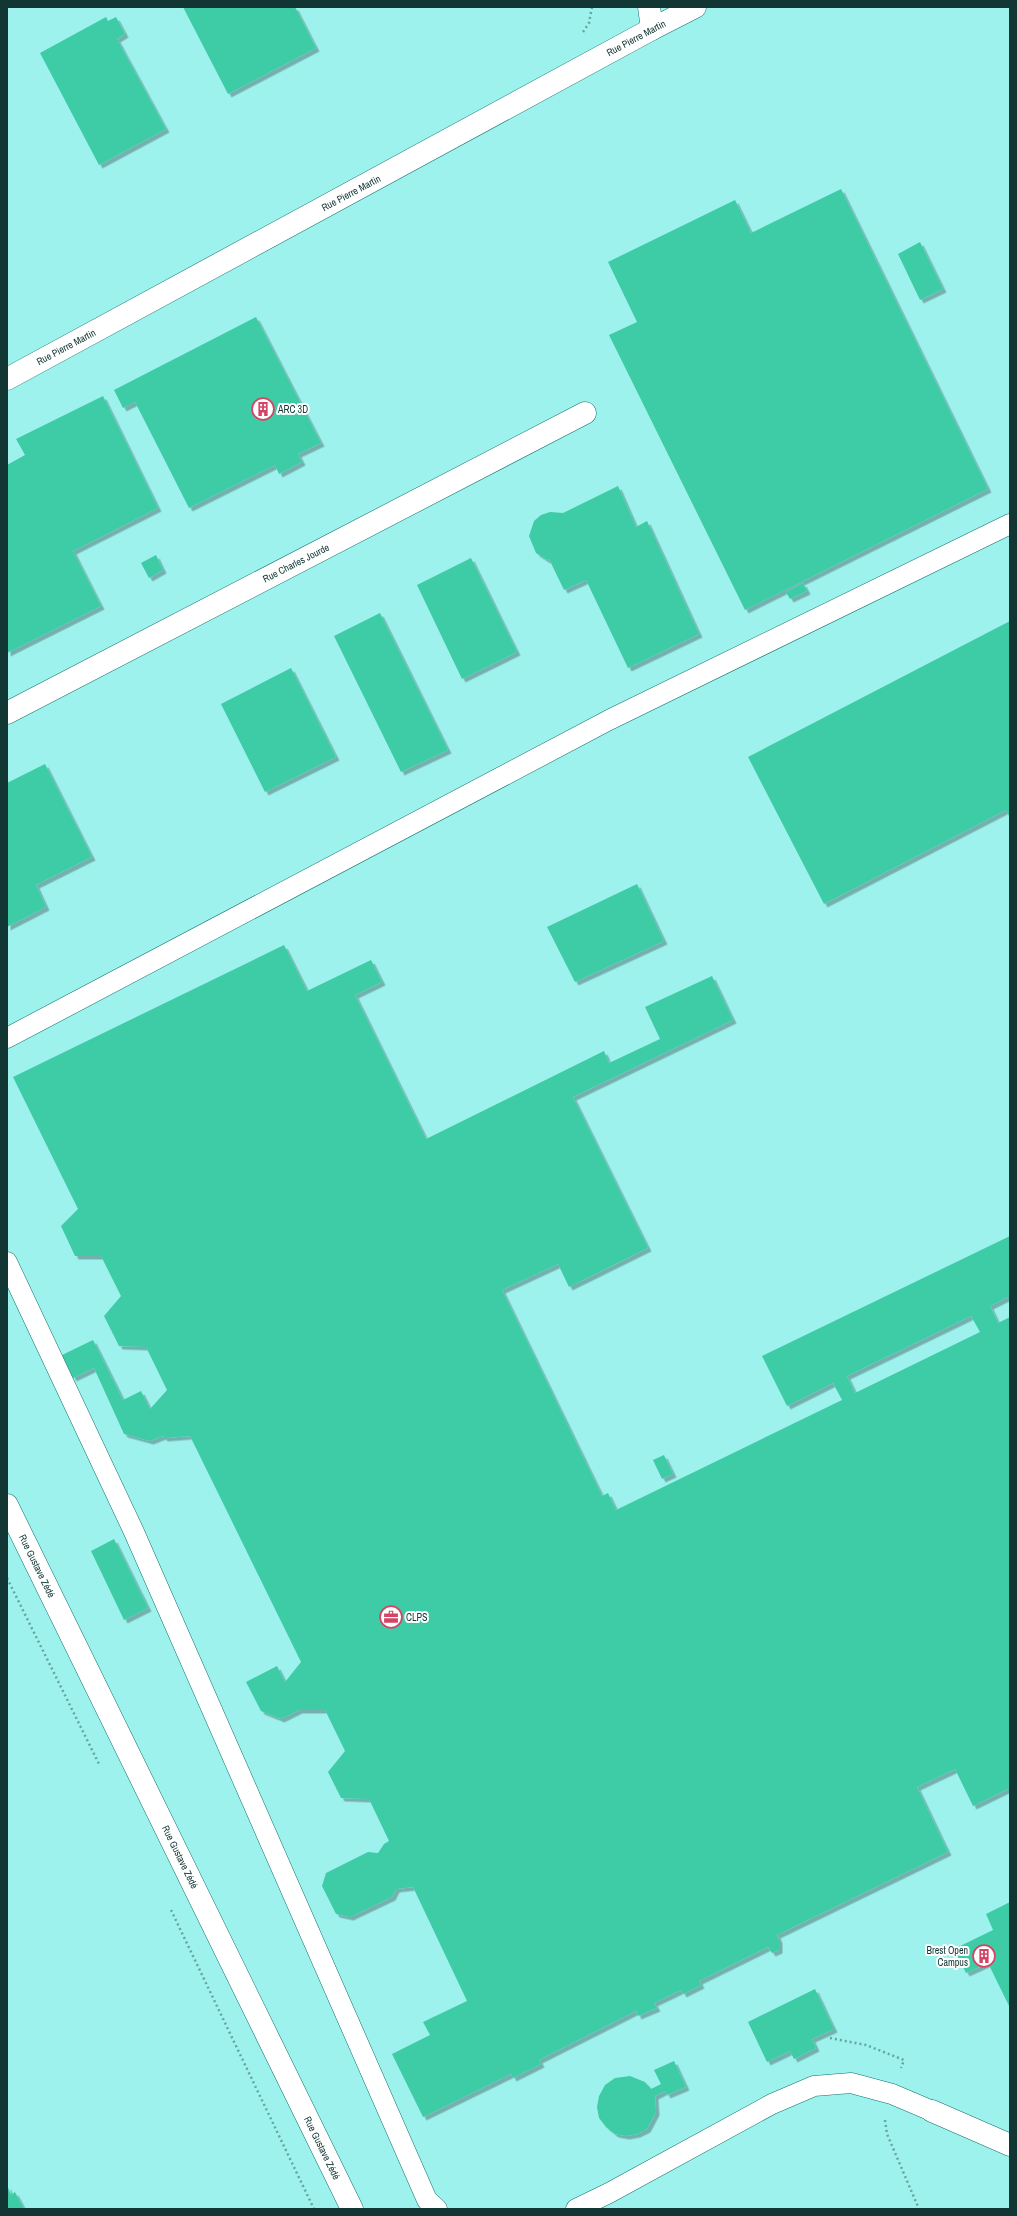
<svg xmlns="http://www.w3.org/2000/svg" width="1017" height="2216" font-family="'Archivo Narrow',sans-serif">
<defs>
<filter id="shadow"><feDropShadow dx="3.5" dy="3.5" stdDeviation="0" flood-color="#0004"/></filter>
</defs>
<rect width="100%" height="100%" fill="#9ef2ed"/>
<path fill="#3ecca6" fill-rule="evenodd" filter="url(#shadow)" d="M183 7H295L316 48 228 94Z
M106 17 108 21 116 17 125 34 117 39 166 129 99 165 40 53Z
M841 189 988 489 745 610 609 335 637 322 608 262 735 200 751 233Z
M920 242 943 289 920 300 898 254Z
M256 317 321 443 298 454 302 462 279 474 275 465 189 508 135 402 123 408 114 390Z
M103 396 158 508 73 551 101 606 7 653V465L25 455 16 439Z
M618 486 636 527 647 521 699 634 628 668 586 580 564 590 549 559 547 560 536 553 529 536 534 521 541 515 550 512 563 513Z
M156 555 163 570 149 578 141 563Z
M471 558 517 652 462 679 417 585Z
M803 583 807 591 790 599 786 592Z
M380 613 448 750 401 772 334 636Z
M1010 621V818L1006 810 824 904 748 757Z
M291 668 336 757 265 792 221 704Z
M45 764 92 857 36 885 46 907 7 927V783Z
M637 884 664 941 575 982 547 927Z
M284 945 307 991 371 960 382 982 355 995 426 1139 604 1051 609 1063 660 1039 645 1007 712 976 733 1020 573 1097 648 1248 569 1287 558 1264 502 1290 602 1496 608 1493 616 1510 842 1400 833 1383 787 1406 762 1356 1010 1236V1296L990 1306 998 1323 1010 1317V1788L973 1806 955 1769 917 1787 948 1852 777 1935 779 1940V1950L772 1953 768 1947 699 1981 701 1985 683 1994 681 1990 654 2003 657 2008 638 2016 636 2011 539 2060 541 2064 513 2078 511 2074 423 2117 392 2054 430 2035 423 2022 467 2001 413 1887 396 1889 392 1897 350 1917 336 1914 322 1886 326 1873 368 1852 378 1853 384 1844 389 1841 369 1799 341 1798 328 1772 345 1751 325 1710H299L281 1719 261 1711 246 1682 277 1666 285 1682 301 1662 190 1436 164 1438 163 1436 150 1441 124 1434 94 1368 73 1378 62 1355 93 1340 123 1400 141 1391 150 1409 167 1390 146 1347 119 1346 104 1316 121 1296 101 1256H75L61 1226 78 1209 13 1077ZM971 1316 980 1332 855 1393 847 1376Z
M664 1455 673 1474 662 1479 653 1460Z
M114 1539 148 1608 124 1620 91 1551Z
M1010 1902V2008L988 1963 966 1973 954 1949 993 1930 986 1914Z
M815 1989 834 2029 812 2039 816 2048 794 2059 790 2051 767 2062 748 2022Z
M674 2061 686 2087 667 2095 665 2091 655 2096 656 2112 647 2129 637 2134 626 2136 615 2134 606 2127 599 2118 597 2107 599 2096 605 2085 615 2078 630 2076 645 2082 651 2089 661 2084 654 2070Z
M7 2185 11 2195 15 2192 24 2209H7Z"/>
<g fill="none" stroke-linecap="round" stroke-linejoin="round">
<g stroke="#12726e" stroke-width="21">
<path id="lane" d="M7 1038 609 720 1010 524
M7 1262 134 1532 427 2200 437 2209
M576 2209 609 2193 772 2104 814 2086 851 2083 892 2094 932 2111"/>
</g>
<g stroke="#12726e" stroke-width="23">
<path id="street" d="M652 29 695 7
M7 713 585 413
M932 2111 1010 2145"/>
</g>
<g stroke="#12726e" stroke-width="23">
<path id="secondary" d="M7 379 652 29 649 7
M7 1505 352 2209"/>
</g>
<path stroke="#65a5a1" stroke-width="2.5" stroke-dasharray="2 3" stroke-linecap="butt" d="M583 32 589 23 592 7
M7 1578 100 1766
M171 1910 314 2209
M830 2038 866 2045 904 2060 901 2068
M885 2120 887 2134 919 2209"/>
<use href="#lane" stroke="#fff" stroke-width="20"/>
<use href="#street" stroke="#fff" stroke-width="22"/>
<use href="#secondary" stroke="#fff" stroke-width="22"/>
</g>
<defs>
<g id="building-ring" transform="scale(1.15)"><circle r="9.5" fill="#fff" stroke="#d44465" stroke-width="1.5"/><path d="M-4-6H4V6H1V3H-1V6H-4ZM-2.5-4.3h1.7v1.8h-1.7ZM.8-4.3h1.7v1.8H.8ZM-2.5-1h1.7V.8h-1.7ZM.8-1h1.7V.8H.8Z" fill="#d44465"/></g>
<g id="office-ring" transform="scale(1.15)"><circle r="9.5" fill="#fff" stroke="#d44465" stroke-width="1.5"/><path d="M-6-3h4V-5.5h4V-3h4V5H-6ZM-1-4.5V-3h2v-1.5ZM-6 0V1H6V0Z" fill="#d44465"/></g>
</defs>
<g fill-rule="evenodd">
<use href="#building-ring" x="263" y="409"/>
<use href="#office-ring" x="391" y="1617"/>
<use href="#building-ring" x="984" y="1956"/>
</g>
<g text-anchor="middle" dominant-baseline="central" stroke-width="4" stroke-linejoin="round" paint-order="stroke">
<g font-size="10" fill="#123634" stroke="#fff">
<text transform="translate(636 38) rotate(-28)">Rue Pierre Martin</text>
<text transform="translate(351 193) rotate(-28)">Rue Pierre Martin</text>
<text transform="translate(66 347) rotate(-28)">Rue Pierre Martin</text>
<text transform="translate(296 563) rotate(-27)">Rue Charles Jourde</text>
<text transform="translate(37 1566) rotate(64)">Rue Gustave Zédé</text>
<text transform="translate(180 1857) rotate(64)">Rue Gustave Zédé</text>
<text transform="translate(322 2148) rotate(64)">Rue Gustave Zédé</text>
</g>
<g font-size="10" fill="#123634" stroke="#fff" text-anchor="start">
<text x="278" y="409">ARC 3D</text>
<text x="406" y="1617">CLPS</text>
<text x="968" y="1950" text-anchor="end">Brest Open<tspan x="968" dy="12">Campus</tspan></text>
</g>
</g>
<rect width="1017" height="2216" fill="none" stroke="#123634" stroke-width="16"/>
</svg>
